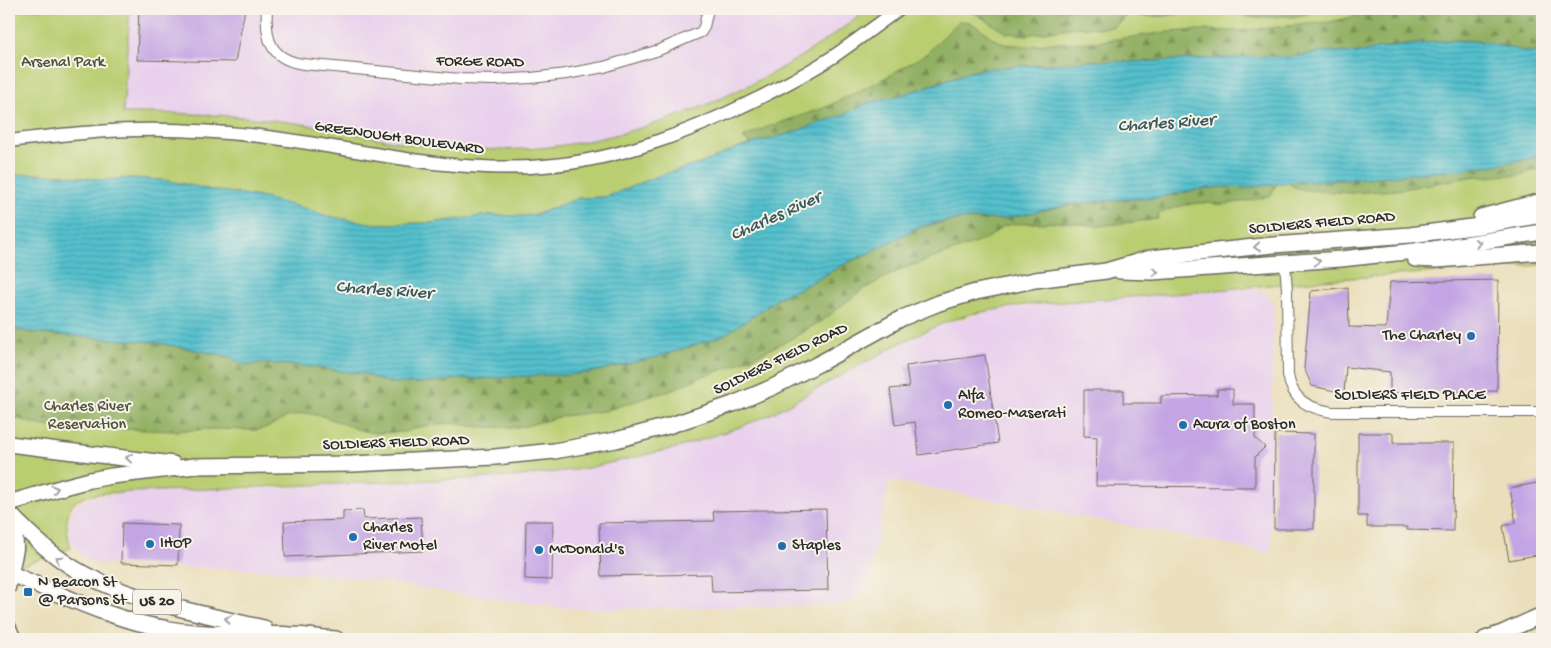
<svg xmlns="http://www.w3.org/2000/svg" width="1551" height="648" font-family="'Gochi Hand',sans-serif">
<defs>
<pattern id="forest-firs" width="22" height="20" patternUnits="userSpaceOnUse" patternTransform="scale(1.25)"><rect width="22" height="20" fill="#92b063"/><path d="M5 1l3.5 6h-7zM16 11l3.5 6h-7z" fill="#778f52"/></pattern>
<pattern id="water-rules" width="6" height="5" patternUnits="userSpaceOnUse" patternTransform="scale(1.25)"><rect width="6" height="5" fill="#54c0cd"/><path d="M0 2.5h6" fill="none" stroke="#469ca7"/></pattern>
</defs>
<rect width="100%" height="100%" fill="#f7f3e8"/>
<filter id="ink" filterUnits="userSpaceOnUse"><feTurbulence type="fractalNoise" baseFrequency=".02" numOctaves="2"/><feDisplacementMap in="SourceGraphic" scale="10" xChannelSelector="R" yChannelSelector="G"/><feConvolveMatrix kernelMatrix="1 2 1 2 8 2 1 2 1" color-interpolation-filters="sRGB"/></filter>
<filter id="wash" filterUnits="userSpaceOnUse"><feTurbulence type="fractalNoise" baseFrequency=".0096" numOctaves="4" result="noise"/><feDisplacementMap in="SourceGraphic" scale="20" xChannelSelector="R" yChannelSelector="G"/><feGaussianBlur stdDeviation="1.12" result="paint"/><feColorMatrix in="noise" values="0 0 0 0 0 0 0 0 0 0 0 0 0 0 0 0 0 1.4 0 .05"/><feComposite in="paint" operator="in"/></filter>
<g filter="url(#wash)">
<rect width="100%" height="100%" fill="#eadfbb"/>
<path fill="#e9d1ed" d="M130 9H869L824 41 788 64 716 102 693 111 636 130 609 137 562 145 506 149 430 146 367 137 288 122 235 116 170 113H123Z
M1250 288 1263 292 1270 299 1273 307 1271 553 889 480 870 575 865 587 857 596 844 603 837 605 606 609 567 608 445 592 376 580 283 571 95 563 89 562 83 556 76 548 70 536 69 525 71 514 76 505 84 500 95 497 134 491 281 488 447 478 854 367 938 326 986 312 1036 305Z"/>
<path fill="#b9cd71" stroke="#727c4e" d="M9 9H130L123 113C178 113 233 114 288 122 336 128 383 142 431 146 472 150 523 152 564 145 644 133 719 104 788 64 816 48 843 28 869 9H1542V51L1212 58 1132 62 1092 61 998 67 966 73 788 134 734 149 703 163 661 175 606 197 579 198 537 214 523 216 490 215 431 223 376 224 359 222 326 216 307 209 249 195 211 190 171 181 134 178 102 180 64 175 32 174 9 175Z
M1542 156V265L1323 280 1185 293 1023 305 971 314 946 322 906 340 769 415 740 427 680 447 588 468 513 477 106 493C98 494 90 495 82 498 62 506 66 531 71 548L9 570V329L153 342 232 357 895 238 1276 184 1334 181 1456 170 1496 165Z"/>
<path fill="url(#forest-firs)" stroke="#5e6e47" d="M968 9H1202C1182 14 1148 21 1128 13L1121 21 1112 27 1103 28 1075 27 1027 35 1007 33Z
M1230 9H1328L1292 17C1285 15 1279 17 1272 17 1257 19 1243 18 1230 9Z
M1382 9H1542V51L1532 53 1484 42 1452 40 1382 48 1368 51 1352 53 1330 51 1301 56 1287 57 1270 56 1132 62 1092 61 982 69 966 73 905 94 867 103 860 107 843 115 788 134 750 144 743 138 765 128 826 107 883 79 926 54 959 21 969 22 980 28 992 38 1004 44 1028 46 1052 43 1095 42 1169 32 1200 30 1239 31 1330 22 1379 11Z
M1542 156V168L1516 176 1507 175 1486 177 1476 176 1396 190 1351 193 1305 190 1294 187 1289 183C1310 180 1332 181 1353 179 1417 174 1480 169 1542 156Z
M1276 184 1271 195C1257 200 1241 202 1226 204 1218 205 1210 203 1203 203 1191 203 1168 208 1158 215V219L1099 226 1065 222 1015 224 1003 226 987 239 902 269 863 289 823 320 787 341 733 366 698 378 668 391 604 411 563 416 526 426 510 428 471 426 454 423 435 424 418 427 406 432 374 433 360 430 322 416 305 413 287 417 268 427 256 430 212 429 173 431 43 426 9 416V329L45 334 153 342 232 357 239 363 250 365 259 363 294 365 366 374 379 380 420 383 461 379H480L541 375H565L588 373 661 356 706 341 761 311 779 297 803 287 845 264 873 251 916 228 959 219H1003L1048 209 1084 203 1154 198 1206 188 1229 187 1246 188Z"/>
<path fill="url(#water-rules)" stroke="#40767c" d="M1452 40 1484 42 1532 53 1542 51V156L1496 165 1456 170 1354 179 1294 182 1246 188 1229 187 1206 188 1154 198 1102 201 1067 205 1003 219H959L939 222 916 228 873 251 845 264 803 287 779 297 761 311 722 336 661 356 588 373 565 375H541L480 379H461L420 383H396L379 380 366 374 294 365 259 363 250 365 239 363 232 357 153 342 45 334 9 329V175L32 174 64 175 102 180 134 178 171 181 211 190 249 195 268 199 307 209 326 216 376 224 431 223 490 215 523 216 537 214 579 198 606 197 660 175 703 163 734 149 788 134 843 115 860 107 867 103 905 94 966 73 982 69 1092 61 1133 62 1271 56 1287 57 1301 56 1330 51 1352 53 1368 51 1382 48Z"/>
<g id="blocks">
<path fill="#c3a4e4" d="M139 9H245L235 62 137 60Z
M1498 280 1497 391 1390 393V372L1346 367 1344 393 1312 386 1304 368 1311 291 1348 287 1349 327 1386 328 1390 282Z
M985 355 998 443 919 455 915 422 895 425 890 389 909 387 906 366Z
M1217 389H1233V404H1255V438L1265 447 1255 457V487L1096 486 1097 437 1084 436V390H1124L1123 403H1161V396L1217 395Z
M1275 433 1314 434V529H1274Z
M1358 433H1393V443H1454L1453 531 1407 530V527H1367V516H1358Z
M1542 482V554L1509 560 1503 526 1516 523 1510 488Z
M826 509 828 590 712 592 711 574 601 576 599 523 714 521 713 511Z
M363 510 364 519 421 517 423 551 285 557 284 522 343 520V511Z
M526 521H553L552 580 525 579Z
M122 523 179 525 178 565 121 563Z"/>
</g>
</g>
<g filter="url(#ink)">
<use href="#blocks" fill-opacity="0" stroke="#6e6a5d" stroke-width="1"/>
<g fill="none" stroke-linecap="round" stroke-linejoin="round">
<g stroke="#6e6a5d" stroke-width="12">
<path id="minor" d="M267 9C265 39 270 59 303 64L460 79 494 80 531 78 566 74 604 67 659 50 701 32 704 27 708 9
M1285 263 1287 290 1288 375C1292 400 1308 408 1332 412H1542"/>
</g>
<g stroke="#6e6a5d" stroke-width="15">
<path id="tertiary" d="M9 141C34 138 58 135 83 133 144 127 214 130 275 138 364 150 453 174 544 166 619 160 690 132 757 99 783 86 810 72 834 56 856 41 877 25 899 9
M9 588 17 549 16 521
M9 626 15 639"/>
</g>
<g stroke="#6e6a5d" stroke-width="18">
<path id="primary" d="M1481 217 1542 201
M1415 259 1437 260 1542 252
M1120 271 1152 272 1341 259 1433 249 1542 232
M9 444 173 464
M9 503 67 486 90 480 112 476 195 466 352 464 495 457 554 451 616 440 668 426 733 404 773 387 820 363 902 318 939 303 976 292 1035 280 1106 271 1151 258 1273 245 1410 235 1479 226 1542 215
M9 513C29 534 50 554 75 569 129 601 204 614 264 628
M9 573C60 594 114 621 169 629 209 636 251 633 291 635 306 635 321 638 336 639
M1485 639 1502 633 1542 615"/>
</g>
<use href="#minor" stroke="#fff" stroke-width="10"/>
<use href="#tertiary" stroke="#fff" stroke-width="12"/>
<use href="#primary" stroke="#fff" stroke-width="15"/>
</g>
<defs><path id="oneway-chevron" d="M-2-3.5L2.5 0L-2 3.5" fill="none" stroke-width="1.6" stroke-linecap="round" stroke-linejoin="round" transform="scale(1.25)"/></defs>
<g stroke="#a0a0a0">
<use href="#oneway-chevron" transform="translate(1478 243) rotate(-9)"/>
<use href="#oneway-chevron" transform="translate(1257 247) rotate(175)"/>
<use href="#oneway-chevron" transform="translate(1317 261) rotate(-4)"/>
<use href="#oneway-chevron" transform="translate(1155 272) rotate(-2)"/>
<use href="#oneway-chevron" transform="translate(129 458) rotate(-174)"/>
<use href="#oneway-chevron" transform="translate(55 489) rotate(-16)"/>
<use href="#oneway-chevron" transform="translate(59 559) rotate(-146)"/>
<use href="#oneway-chevron" transform="translate(228 619) rotate(-167)"/>
</g>
</g>
<g fill="#1f6fb2" stroke="#f7f3e8" stroke-width="2">
<circle cx="1471" cy="336" r="5"/>
<circle cx="948" cy="405" r="5"/>
<circle cx="1183" cy="425" r="5"/>
<circle cx="353" cy="537" r="5"/>
<circle cx="150" cy="544" r="5"/>
<circle cx="782" cy="546" r="5"/>
<circle cx="539" cy="550" r="5"/>
<rect x="23" y="587" width="10" height="10" rx="2.5"/>
</g>
<g text-anchor="middle" dominant-baseline="central" stroke-width="4" stroke-linejoin="round" paint-order="stroke">
<rect fill="#f7f3e8" stroke="#686764" stroke-width="1" x="133" y="589.5" width="48" height="25" rx="4"/>
<g font-size="15" font-weight="bold" fill="#2b2b2b">
<text x="157" y="602">US 20</text>
</g>
<g font-size="16" fill="#4e543c" stroke="#f7f3e8">
<text x="63" y="63">Arsenal Park</text>
<text x="87" y="407">Charles River<tspan x="87" dy="18">Reservation</tspan></text>
</g>
<g font-size="16" fill="#2b2b2b" stroke="#f7f3e8">
<text transform="translate(480 63) rotate(1)">FORGE ROAD</text>
<text transform="translate(399 139) rotate(8)">GREENOUGH BOULEVARD</text>
<text transform="translate(1322 224) rotate(-5)">SOLDIERS FIELD ROAD</text>
<text transform="translate(781 360) rotate(-26)">SOLDIERS FIELD ROAD</text>
<text x="1410" y="396">SOLDIERS FIELD PLACE</text>
<text transform="translate(396 444) rotate(-2)">SOLDIERS FIELD ROAD</text>
</g>
<g font-size="16" fill="#2b2b2b" stroke="#f7f3e8" text-anchor="start">
<text x="1461" y="336" text-anchor="end">The Charley</text>
<text x="958" y="396">Alfa<tspan x="958" dy="18">Romeo-Maserati</tspan></text>
<text x="1193" y="425">Acura of Boston</text>
<text x="363" y="528">Charles<tspan x="363" dy="18">River Motel</tspan></text>
<text x="160" y="544">IHOP</text>
<text x="792" y="546">Staples</text>
<text x="549" y="550">McDonald's</text>
<text x="38" y="583">N Beacon St<tspan x="38" dy="18">@ Parsons St</tspan></text>
</g>
<g font-size="18" font-style="italic" fill="#37585c" stroke="#f7f3e8">
<text transform="translate(1166 124) rotate(-4)">Charles River</text>
<text transform="translate(776 217) rotate(-24)">Charles River</text>
<text transform="translate(384 291) rotate(4)">Charles River</text>
</g>
</g>
<rect width="1551" height="648" fill="none" stroke="#f7f3e8" stroke-width="30"/>
</svg>
